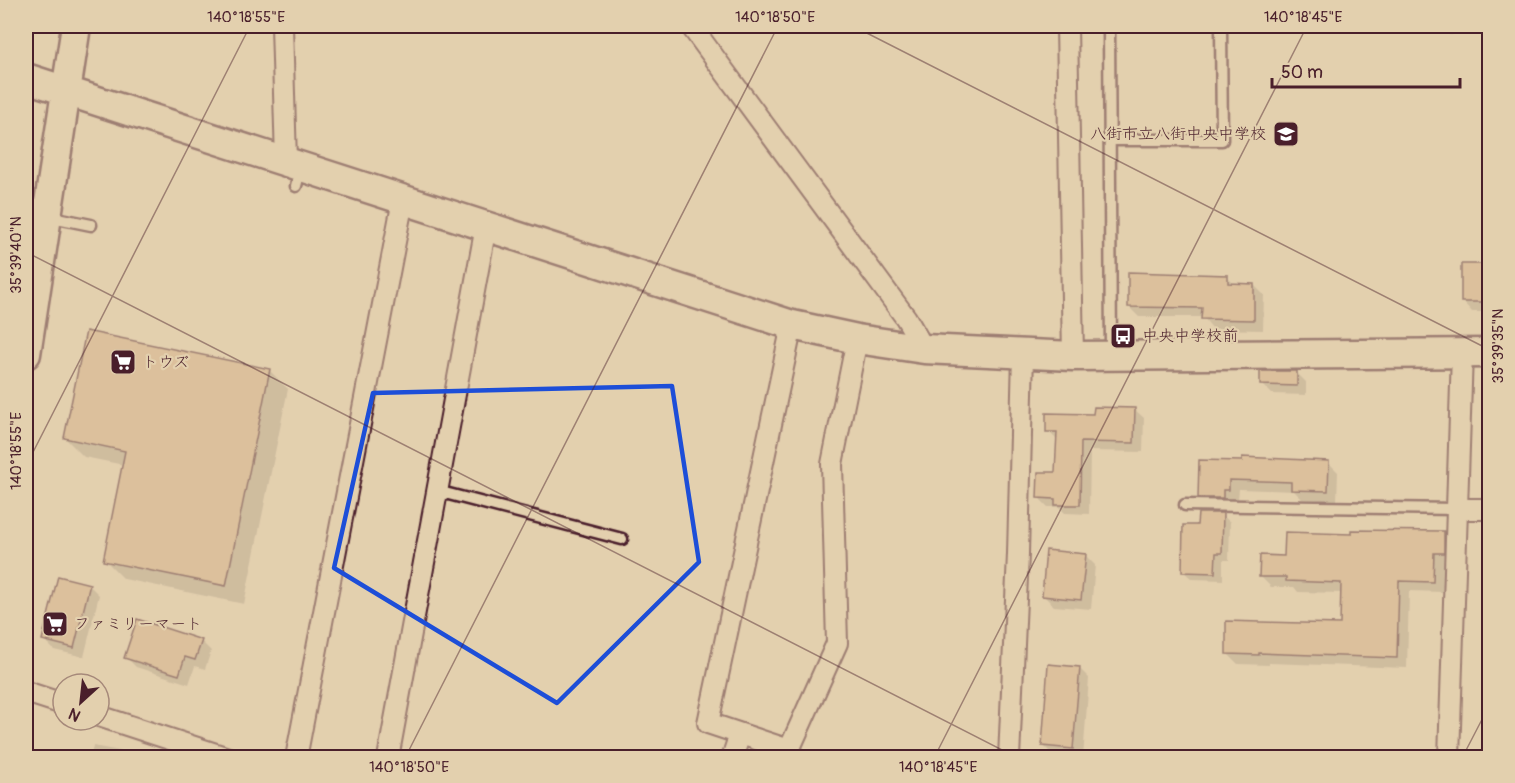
<svg xmlns="http://www.w3.org/2000/svg" width="1515" height="783" font-family="Pangolin,'Klee One',sans-serif">
<rect width="100%" height="100%" fill="#e3d0ae"/>
<filter id="ink" filterUnits="userSpaceOnUse"><feTurbulence type="fractalNoise" baseFrequency=".0167" numOctaves="2"/><feDisplacementMap in="SourceGraphic" scale="12" xChannelSelector="R" yChannelSelector="G"/><feConvolveMatrix kernelMatrix="1 2 1 2 8 2 1 2 1" color-interpolation-filters="sRGB"/></filter>
<g filter="url(#ink)">
<path fill="#0003" d="M1423 26H1472L1451 35Z
M1490 265V312H1472L1463 302Z
M1227 277 1235 285H1254L1264 295 1263 330 1213 329 1203 317H1139L1129 307Z
M269 370 288 389 244 604 124 579 105 560 124 465 84 457 65 438Z
M1296 372 1306 382V395L1272 394 1262 384Z
M1134 409 1144 418 1143 452 1090 451 1089 514 1065 513 1059 507H1048L1039 498 1057 474V440L1048 431 1095 415Z
M1200 461 1328 462 1338 472 1337 501 1302 499 1294 491 1239 489 1238 499H1233L1232 507H1210L1200 497Z
M1222 515 1230 522 1229 560H1223V580L1192 579 1184 572 1199 527Z
M1444 533 1454 544V563H1444L1443 592 1409 591 1407 668 1269 663V665L1238 664 1227 653 1342 626V593L1298 592 1294 587H1271L1260 576 1286 557 1353 536Z
M1085 555 1095 565 1091 609 1054 606 1044 596Z
M89 585 99 595 84 657 54 650 44 640Z
M201 641 211 651 205 669 195 666 189 684 136 667 126 657Z
M1079 668 1089 678 1083 758 1053 755 1043 745Z
M93 746 141 755 143 758H90Z"/>
<path fill="#d2ae85" stroke="#4a1f2b" stroke-width="1.5" d="M1461 264H1490V302H1461Z
M1128 272 1228 275V283L1254 284V320L1201 319 1202 308 1128 307Z
M86 331 270 369 226 586 103 561 125 451 64 438Z
M1260 371H1297V386L1260 385Z
M1094 407 1135 408 1134 443 1081 442 1080 505H1055V499L1037 498 1038 472H1055L1057 432H1046V413L1093 414Z
M1242 457 1329 461 1328 491 1291 490V482L1229 480V490H1223V498H1198L1199 460 1242 461Z
M1198 513H1223L1222 553H1216L1215 573 1182 572 1183 525H1197Z
M1351 530 1444 531V553H1434L1433 582 1399 581 1397 658 1259 653V655L1226 654V621L1340 624 1341 583 1286 581V577H1259L1260 555 1284 556 1285 532 1351 534Z
M1046 550 1086 554 1081 600 1042 596Z
M58 576 90 584 74 648 42 640Z
M137 619 202 640 195 660 185 657 179 675 124 658Z
M1048 664 1080 667 1073 749 1042 746Z"/>
<g fill="none" stroke-linecap="round" stroke-linejoin="round">
<g stroke="#4a1f2b" stroke-width="15">
<path id="lane" d="M1109 26 1111 355
M1110 140H1222L1221 26
M296 186 301 166
M47 216 91 225
M437 491 622 539
M1185 505 1457 509"/>
</g>
<g stroke="#4a1f2b" stroke-width="24">
<path id="street" d="M282 26 286 161
M691 26 906 318 924 349
M1067 26 1073 356
M792 325 708 723 789 750 837 643 832 464 857 339
M1457 509H1490
M26 692 63 704
M99 716 228 758
M296 758 403 200
M388 758 486 226
M732 758 740 734
M1009 758 1018 554 1023 354
M1449 758 1462 353"/>
</g>
<g stroke="#4a1f2b" stroke-width="33">
<path id="secondary" d="M26 78 792 325 857 339 924 349 1073 356 1490 353
M26 354 76 26"/>
</g>
<use href="#lane" stroke="#e3d0ae" stroke-width="10"/>
<use href="#street" stroke="#e3d0ae" stroke-width="20"/>
<use href="#secondary" stroke="#e3d0ae" stroke-width="28"/>
</g>
</g>
<path d="M0 0H1515V783H0ZM672 386 699 562 557 703 334 568 373 393Z" fill="#e3d0ae" fill-opacity=".55" fill-rule="evenodd"/>
<path fill="none" stroke="#1d4ed8" stroke-width="4.5" stroke-linejoin="round" d="M672 386 699 562 557 703 334 568 373 393Z"/>
<path fill="none" stroke="#4a1f2b" stroke-width="1.5" stroke-opacity="0.45" d="M853 26 1490 350M26 252 1018 758M26 466 250 26M405 758 778 26M934 758 1307 26M1462 758 1490 704"/>
<defs>
<g id="school-square" transform="scale(1.35)"><rect x="-9" y="-9" width="18" height="18" rx="4" fill="#4a1f2b" stroke="#e3d0ae"/><path d="M0-5L7-2L0 1L-7-2ZM-4 1L0 2.5L4 1V4Q0 6-4 4Z" fill="#fff"/></g>
<g id="bus-square" transform="scale(1.35)"><rect x="-9" y="-9" width="18" height="18" rx="4" fill="#4a1f2b" stroke="#e3d0ae"/><path d="M-5-6H5V4H4V6H2V4H-2V6H-4V4H-5ZM-3.5-4V0h7V-4ZM-3.5 1.2v1.5H-2V1.2ZM2 1.2v1.5H3.5V1.2Z" fill="#fff"/></g>
<g id="supermarket-square" transform="scale(1.35)"><rect x="-9" y="-9" width="18" height="18" rx="4" fill="#4a1f2b" stroke="#e3d0ae"/><path d="M-6-5.5h2.5l.6 2H6L4.5 2H-2.5L-4.4-4H-6ZM-1.5 3.2a1.3 1.3 0 1 0 .1 0ZM3 3.2a1.3 1.3 0 1 0 .1 0Z" fill="#fff"/></g>
</defs>
<g fill-rule="evenodd">
<use href="#school-square" x="1286" y="134"/>
<use href="#bus-square" x="1123" y="336"/>
<use href="#supermarket-square" x="123" y="362"/>
<use href="#supermarket-square" x="55" y="624"/>
</g>
<g text-anchor="middle" dominant-baseline="central" stroke-width="4.5" stroke-linejoin="round" paint-order="stroke">
<g font-size="16" fill="#4a1f2b" stroke="#e3d0ae" text-anchor="start">
<text x="1266" y="134" text-anchor="end">八街市立八街中央中学校</text>
<text x="1142" y="336">中央中学校前</text>
<text x="142" y="362">トウズ</text>
<text x="74" y="624">ファミリーマート</text>
</g>
</g>
<rect width="1515" height="783" fill="none" stroke="#e3d0ae" stroke-width="66"/>
<g transform="translate(81 702) rotate(207)"><circle r="28" fill="#e3d0ae" stroke="#a6897a" stroke-width="1.5"/>
<path d="M0-4.5L10 22L0 15L-10 22Z" fill="#4a1f2b"/>
<text y="-9" font-size="16" font-weight="bold" text-anchor="middle" fill="#4a1f2b">N</text>
</g>
<path d="M1272 78v9h188v-9" fill="none" stroke="#4a1f2b" stroke-width="3"/>
<text x="1281" y="78" font-size="18" fill="#4a1f2b" stroke="#e3d0ae" stroke-width="4.5" paint-order="stroke">50 m</text>
<rect x="33" y="33" width="1449" height="717" fill="none" stroke="#4a1f2b" stroke-width="2"/>
<g font-size="15" text-anchor="middle" fill="#4a1f2b">
<text x="246" y="22">140°18'55"E</text>
<text x="775" y="22">140°18'50"E</text>
<text x="1303" y="22">140°18'45"E</text>
<text transform="translate(16 255) rotate(-90)" y="5">35°39'40"N</text>
<text transform="translate(1498 346) rotate(-90)" y="5">35°39'35"N</text>
<text transform="translate(16 451) rotate(-90)" y="5">140°18'55"E</text>
<text x="409" y="772">140°18'50"E</text>
<text x="938" y="772">140°18'45"E</text>
</g>
</svg>
